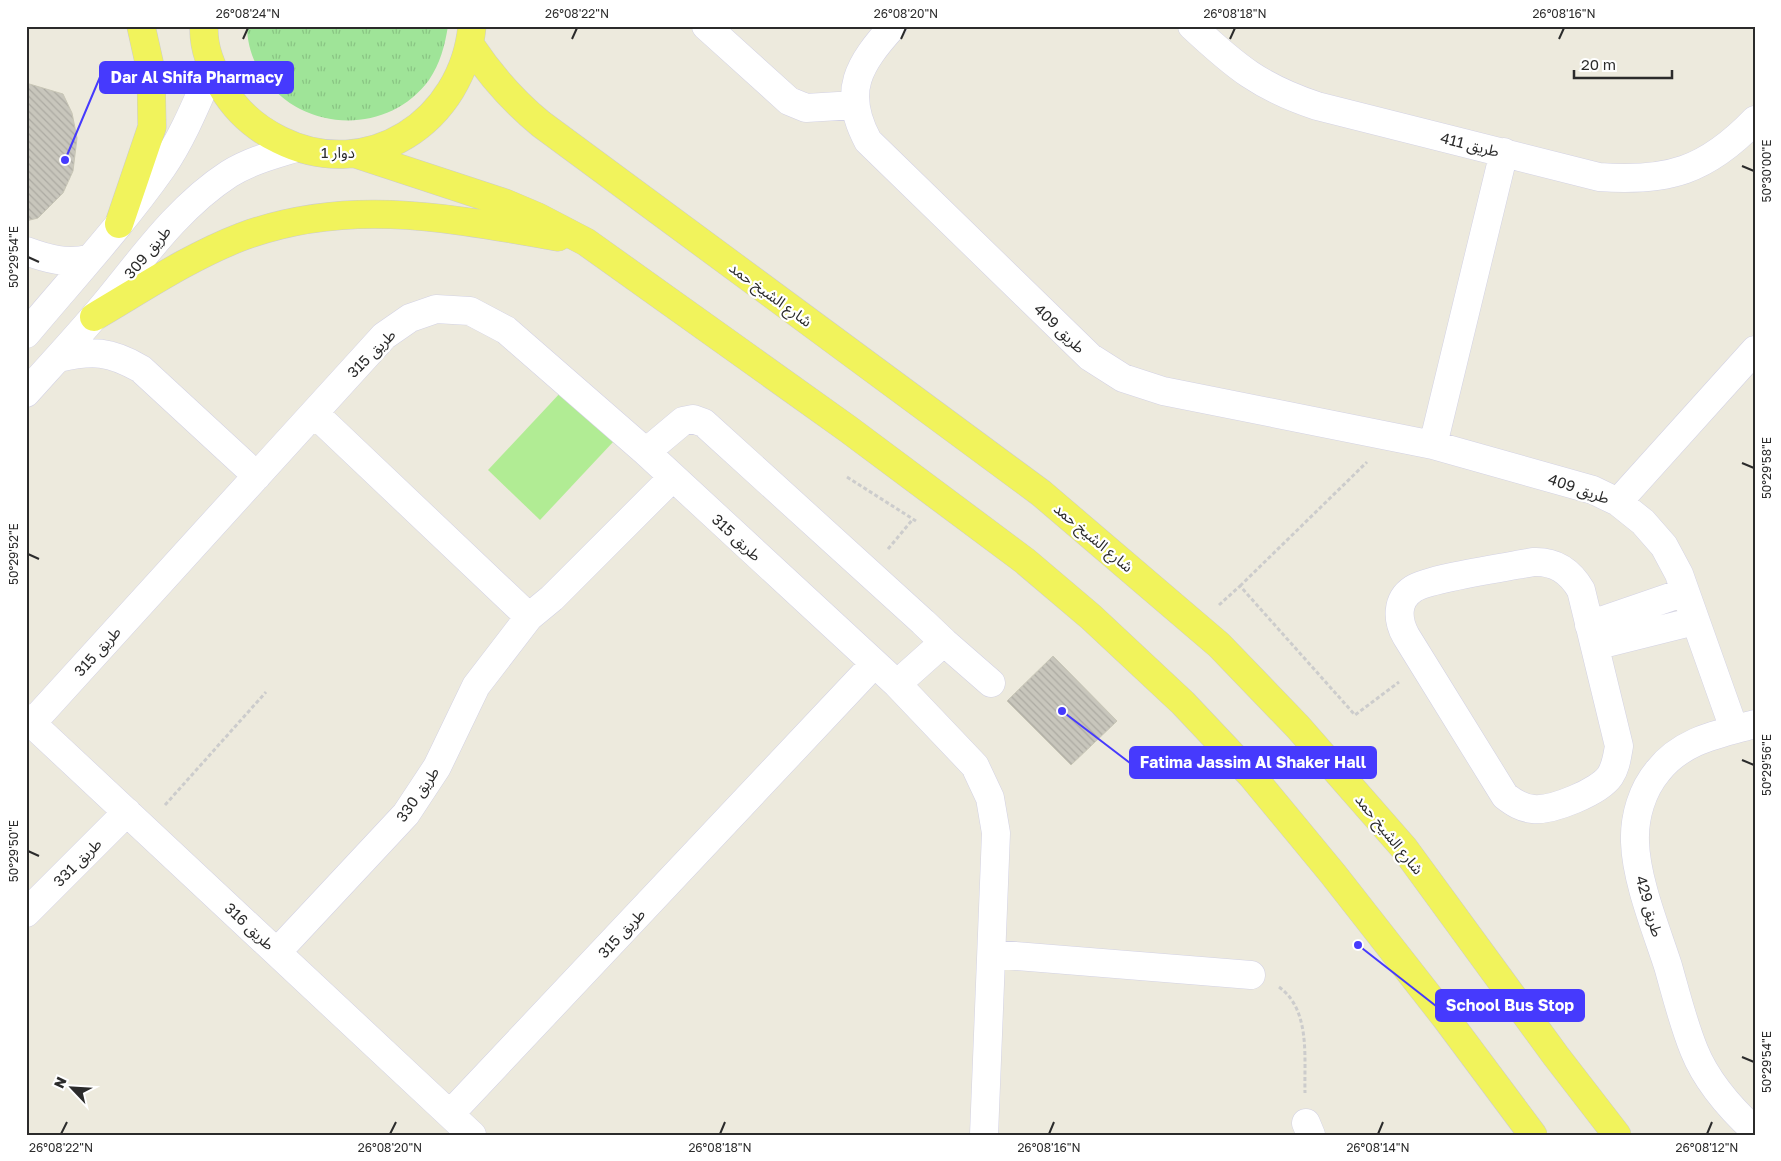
<svg xmlns="http://www.w3.org/2000/svg" width="1781" height="1161" font-family="'Golos Text','Noto Sans Arabic',sans-serif">
<defs>
<pattern id="grass-tufts" width="24" height="20" patternUnits="userSpaceOnUse" patternTransform="scale(1.25)"><rect width="24" height="20" fill="#9fe498"/><path d="M3 7l-1-3M5 7V3M7 7l1-3M15 17l-1-3M17 17v-4M19 17l1-3" fill="none" stroke="#89c483"/></pattern>
<pattern id="building-back-hatch" width="6" height="6" patternUnits="userSpaceOnUse" patternTransform="scale(1.25)"><rect width="6" height="6" fill="#c8c6bc"/><path d="M-1 5l2 2M0 0l6 6M5-1l2 2" fill="none" stroke="#acaaa2"/></pattern>
</defs>
<rect width="100%" height="100%" fill="#edeadd"/>
<path fill="url(#grass-tufts)" d="M247 26H448C445 45 440 64 429 80 388 136 301 133 263 76 253 62 247 44 247 26Z"/>
<path fill="#b1ec94" d="M562 391 614 441 540 520 488 470Z"/>
<path fill="url(#building-back-hatch)" stroke="#c8c6b6" d="M26 83 63 94 72 113 77 138 73 171 63 193 38 218 26 221Z
M1053 656 1117 721 1071 765 1007 701Z"/>
<g fill="none" stroke-linecap="round" stroke-linejoin="round">
<g stroke="#d3d2e4" stroke-width="29">
<path id="minor" d="M706 26 789 101 806 108 855 105
M893 26C859 64 841 91 868 141L1090 357 1123 378 1163 391 1433 445 1593 490 1618 502 1643 522 1664 546 1679 574 1734 729
M1192 26C1236 67 1260 87 1317 106L1599 177C1668 182 1706 171 1755 120
M26 251C48 259 66 264 89 259
M26 334C72 279 121 226 162 168 183 137 197 102 212 68
M58 358C93 350 110 351 141 369L257 476
M26 393C52 364 79 335 104 305 142 259 178 207 229 174 250 161 273 155 296 148
M314 413 529 617
M1433 445 1504 152
M646 452 683 421 693 419 704 423 923 622 944 642 897 684
M1618 502 1755 350
M1533 562C1555 561 1570 571 1581 590L1619 746C1617 757 1616 767 1610 776 1599 792 1552 811 1533 809 1522 808 1514 803 1505 796L1406 636C1397 620 1396 600 1413 589 1429 578 1509 567 1533 562Z
M1589 625 1685 592
M944 642 991 683
M1595 646 1695 621
M26 718 472 1135
M32 723 384 336 410 318 436 309 470 311 506 330 646 452 897 684 975 766 990 798 996 833 984 1135
M1755 724C1719 734 1682 740 1658 771 1642 790 1634 817 1635 842 1636 880 1656 929 1668 966 1676 994 1683 1023 1694 1050 1706 1080 1731 1109 1755 1131
M26 913 127 812
M278 951 406 814 437 767 476 686 529 617 552 598 673 477
M992 954 1251 975
M450 1114 874 664
M1306 1123 1311 1135"/>
</g>
<g stroke="#ccc" stroke-width="29">
<path id="major" d="M204 26C203 49 212 68 222 87 236 111 255 128 280 140 369 184 463 121 472 26
M471 46C491 76 513 101 541 124L1041 493 1219 645 1298 727 1404 848 1556 1056 1617 1135
M356 154 505 203 538 217 586 242 848 429 1025 561 1091 617 1183 703 1252 776 1333 874 1445 1017 1533 1135
M119 224 152 127 151 71 141 26
M94 317C142 289 189 257 241 237 348 197 449 218 558 237"/>
</g>
<path stroke="#ccc" stroke-width="3" stroke-dasharray="4 2.5" stroke-linecap="butt" d="M847 477 916 521
M888 549 913 519
M1240 586 1367 462
M1219 605 1240 586 1355 715 1399 682
M165 805 266 692
M1279 987C1311 1010 1304 1058 1305 1093"/>
<use href="#minor" stroke="#fff" stroke-width="28"/>
<use href="#major" stroke="#f1f35c" stroke-width="28"/>
</g>
<path fill="none" stroke="#2b2b2b" stroke-width="2" d="M243 39 248 28M572 39 577 28M901 39 906 28M1230 39 1235 28M1559 39 1564 28M1742 166 1754 171M28 257 39 262M1742 463 1754 468M28 554 39 559M1742 760 1754 765M28 851 39 856M1742 1057 1754 1062M61 1134 67 1122M390 1134 396 1122M720 1134 725 1122M1049 1134 1054 1122M1378 1134 1383 1122M1707 1134 1712 1122"/>
<g text-anchor="middle" dominant-baseline="central" stroke-width="4.5" stroke-linejoin="round" paint-order="stroke">
<g font-size="15" fill="#2b2b2b" stroke="#fff">
<text transform="translate(1470 144) rotate(14)">طريق 411</text>
<text x="338" y="152">دوار 1</text>
<text transform="translate(147 252) rotate(-50)">طريق 309</text>
<text transform="translate(771 294) rotate(36)">شارع الشيخ حمد</text>
<text transform="translate(1060 328) rotate(44)">طريق 409</text>
<text transform="translate(371 353) rotate(-45)">طريق 315</text>
<text transform="translate(1579 488) rotate(19)">طريق 409</text>
<text transform="translate(737 537) rotate(43)">طريق 315</text>
<text transform="translate(1094 537) rotate(40)">شارع الشيخ حمد</text>
<text transform="translate(97 651) rotate(-48)">طريق 315</text>
<text transform="translate(417 794) rotate(-55)">طريق 330</text>
<text transform="translate(1390 834) rotate(51)">شارع الشيخ حمد</text>
<text transform="translate(77 862) rotate(-45)">طريق 331</text>
<text transform="translate(1650 906) rotate(74)">طريق 429</text>
<text transform="translate(250 926) rotate(43)">طريق 316</text>
<text transform="translate(621 933) rotate(-47)">طريق 315</text>
</g>
</g>
<path fill="none" stroke="#463afd" stroke-width="2" d="M65 160L100 77M1062 711L1130 763M1358 945L1436 1006"/>
<g fill="#463afd" stroke="#fff" stroke-width="2">
<circle cx="65" cy="160" r="5"/>
<circle cx="1062" cy="711" r="5"/>
<circle cx="1358" cy="945" r="5"/>
</g>
<g fill="#463afd" stroke="#463afd" stroke-width="2">
<rect x="100" y="62" width="193" height="31" rx="5"/>
<rect x="1130" y="747" width="246" height="31" rx="5"/>
<rect x="1436" y="990" width="148" height="31" rx="5"/>
</g>
<g font-size="16" text-anchor="middle" font-weight="bold" fill="#fff">
<text x="197" y="83">Dar Al Shifa Pharmacy</text>
<text x="1253" y="768">Fatima Jassim Al Shaker Hall</text>
<text x="1510" y="1011">School Bus Stop</text>
</g>
<rect width="1781" height="1161" fill="none" stroke="#ffffff" stroke-width="55"/>
<g transform="translate(72 1088) rotate(295)" stroke="#ffffff" stroke-width="4" paint-order="stroke">
<path d="M0-4L9 19L0 12L-9 19Z" fill="#2b2b2b"/>
<text y="-8" font-size="14" font-weight="bold" text-anchor="middle" fill="#2b2b2b">N</text>
</g>
<path d="M1574 70v8h98v-8" fill="none" stroke="#2b2b2b" stroke-width="2.5"/>
<text x="1581" y="70" font-size="15" fill="#2b2b2b" stroke="#ffffff" stroke-width="4" paint-order="stroke">20 m</text>
<rect x="28" y="28" width="1726" height="1106" fill="none" stroke="#2b2b2b" stroke-width="2"/>
<g font-size="12" text-anchor="middle" fill="#2b2b2b">
<text x="248" y="18">26°08'24"N</text>
<text x="577" y="18">26°08'22"N</text>
<text x="906" y="18">26°08'20"N</text>
<text x="1235" y="18">26°08'18"N</text>
<text x="1564" y="18">26°08'16"N</text>
<text transform="translate(1767 171) rotate(-90)" y="4">50°30'00"E</text>
<text transform="translate(14 257) rotate(-90)" y="4">50°29'54"E</text>
<text transform="translate(1767 468) rotate(-90)" y="4">50°29'58"E</text>
<text transform="translate(14 554) rotate(-90)" y="4">50°29'52"E</text>
<text transform="translate(1767 765) rotate(-90)" y="4">50°29'56"E</text>
<text transform="translate(14 851) rotate(-90)" y="4">50°29'50"E</text>
<text transform="translate(1767 1062) rotate(-90)" y="4">50°29'54"E</text>
<text x="61" y="1152">26°08'22"N</text>
<text x="390" y="1152">26°08'20"N</text>
<text x="720" y="1152">26°08'18"N</text>
<text x="1049" y="1152">26°08'16"N</text>
<text x="1378" y="1152">26°08'14"N</text>
<text x="1707" y="1152">26°08'12"N</text>
</g>
</svg>
